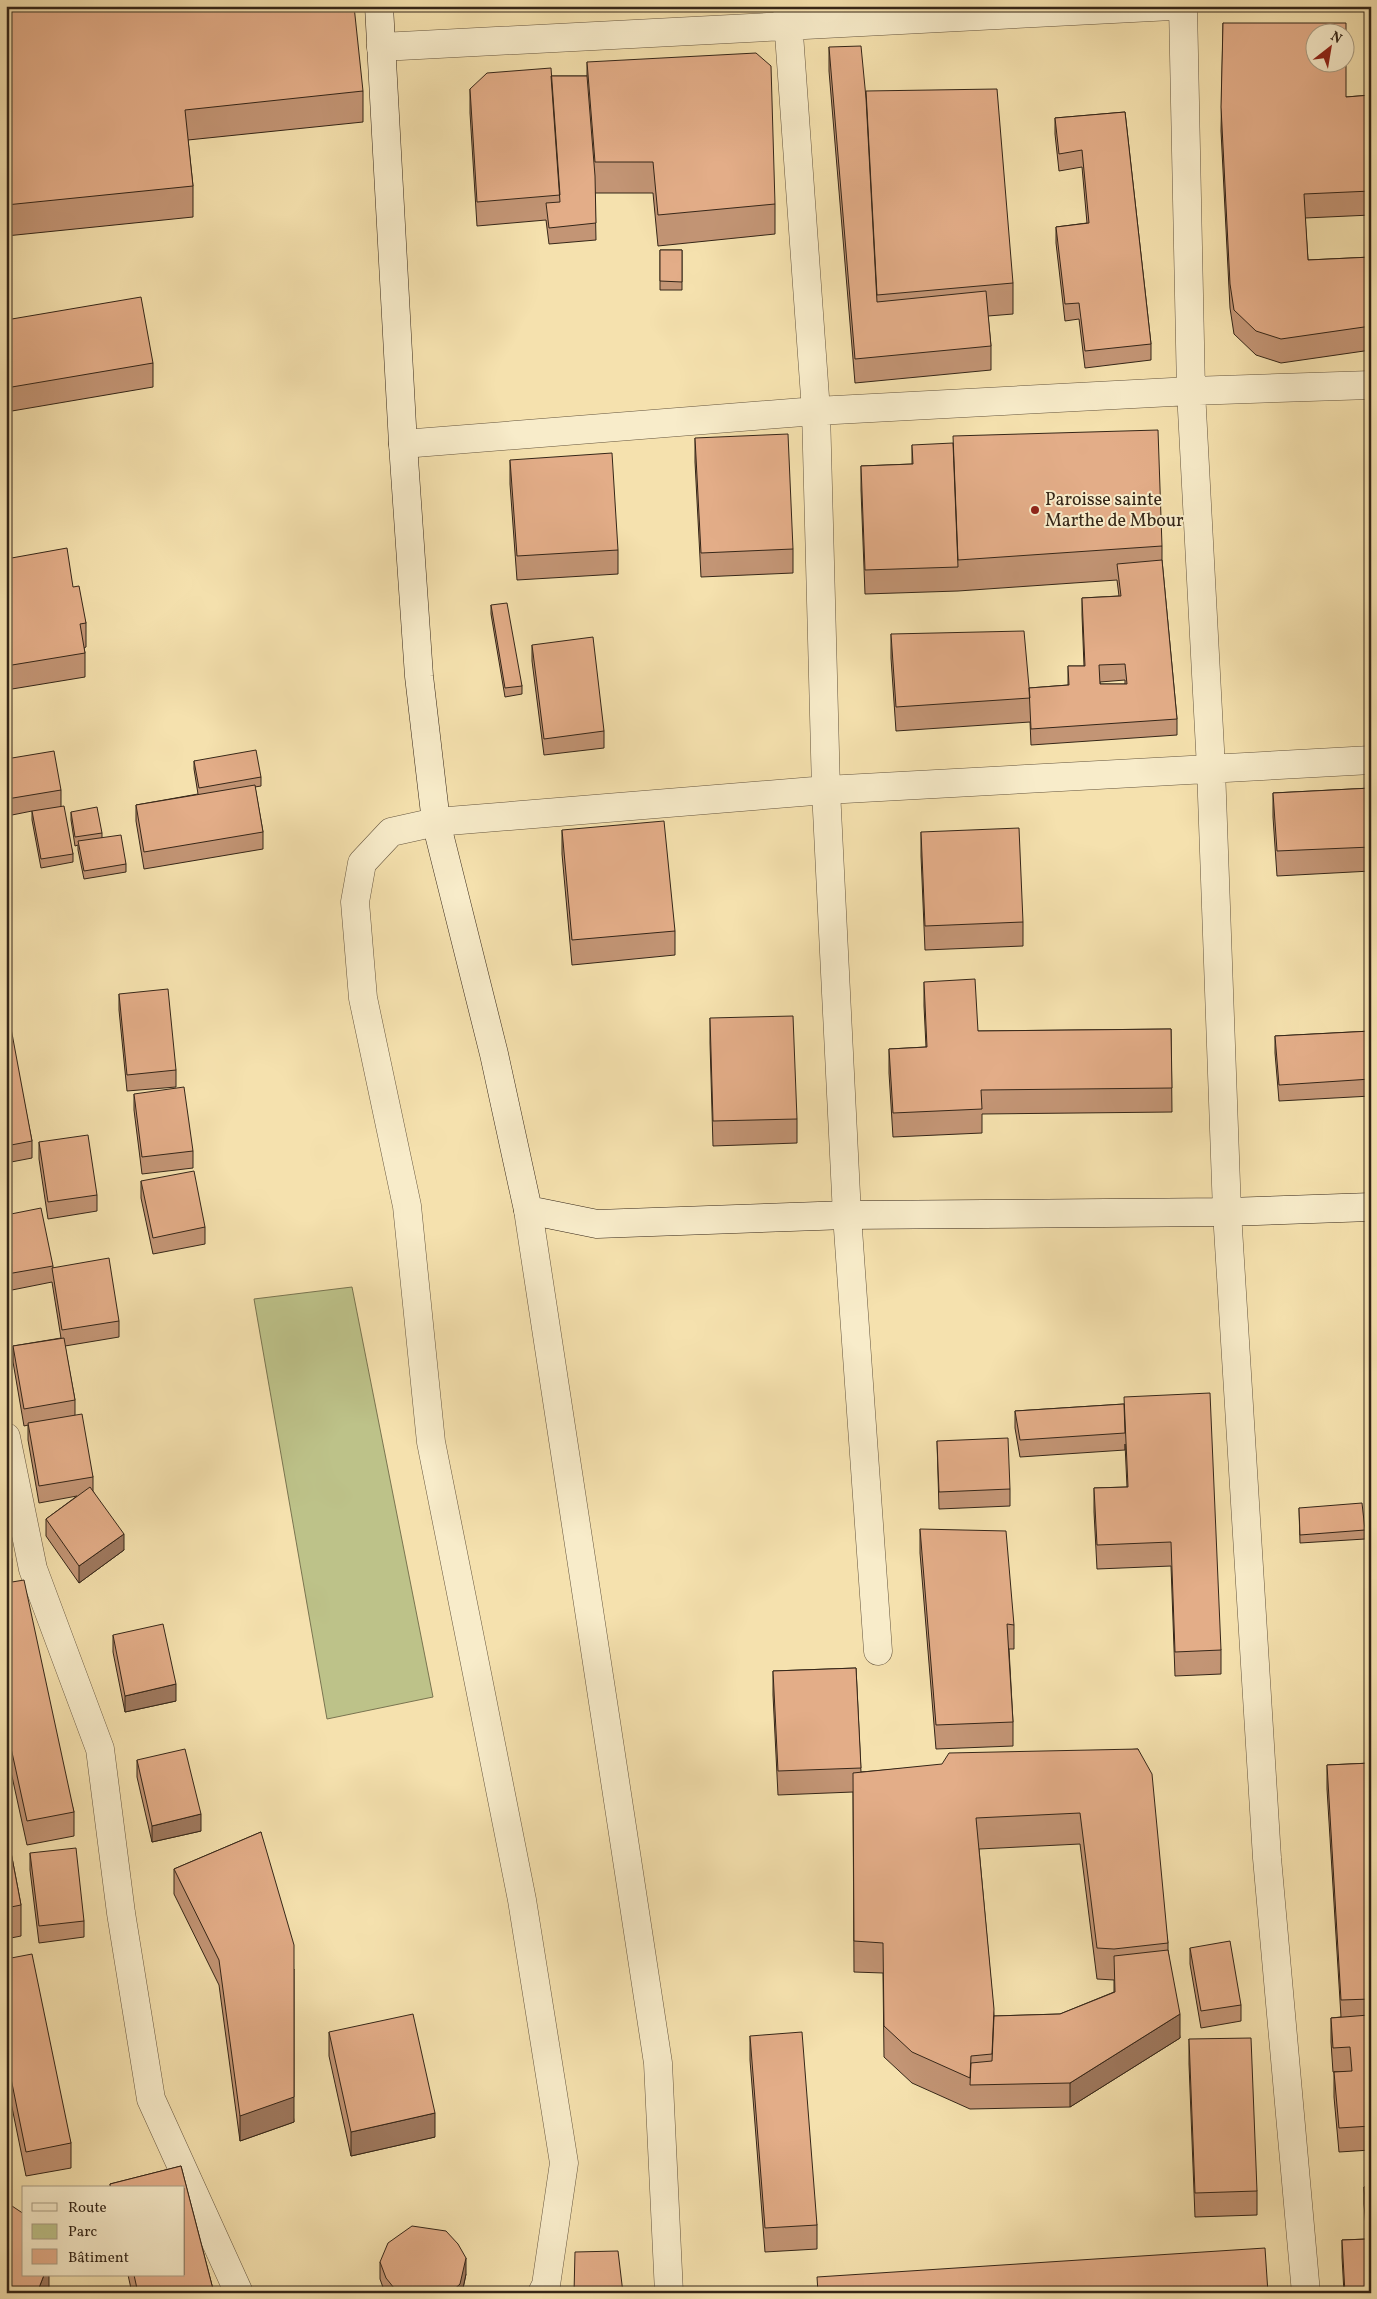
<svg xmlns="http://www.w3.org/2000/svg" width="1377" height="2299" font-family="Vollkorn,serif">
<rect width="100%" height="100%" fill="#f5e1ae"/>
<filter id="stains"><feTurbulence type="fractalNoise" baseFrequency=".004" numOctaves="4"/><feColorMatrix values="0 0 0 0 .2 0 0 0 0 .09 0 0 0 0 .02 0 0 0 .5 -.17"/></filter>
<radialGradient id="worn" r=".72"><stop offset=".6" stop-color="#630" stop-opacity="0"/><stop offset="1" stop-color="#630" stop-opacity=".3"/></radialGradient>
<path fill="#bdc289" stroke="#797450" d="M352 1287 433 1697 327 1719 254 1299Z"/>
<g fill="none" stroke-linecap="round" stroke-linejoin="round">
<g stroke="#65553e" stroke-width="29">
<path id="street" d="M787 6 816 411 826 790 847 1215 878 1651
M1183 6 1191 391 1211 768 1227 1212 1267 1858 1306 2293
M381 47 1172 6
M403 444 816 411 1191 391 1371 385
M528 1210 658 2063 669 2293
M6 1437 33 1569 100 1749 121 1913 151 2099 239 2293
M542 2293 546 2285 564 2163 522 1900 431 1442 407 1206 363 998 355 902 362 863 391 832 436 822 826 790 1371 760"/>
</g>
<g stroke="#352618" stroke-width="29">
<path id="secondary" d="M379 6 403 444 419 676 436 822 494 1054 528 1210 597 1224 847 1215 1227 1212 1371 1207"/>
</g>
<use href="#street" stroke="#f8ecca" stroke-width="28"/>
<use href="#secondary" stroke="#f8ecca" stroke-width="28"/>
</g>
<path fill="#c39575" stroke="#352618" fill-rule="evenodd" d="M6 6 363 91V122L188 140 193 186V217L6 236Z
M1223 23 1346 97 1371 95V215L1305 218 1308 260 1371 257V350L1281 363 1256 355 1234 334 1230 308 1221 131Z
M829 47 866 98 1013 283V314L988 316 991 346V370L855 383 829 71Z
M587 62 775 204V234L658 246 653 193H595L596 240 549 244 546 220 477 226 470 113V89L551 76H587Z
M1125 112 1151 344V360L1085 368 1079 319 1065 321 1056 243V227L1087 223 1082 167 1059 171 1055 134V118Z
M660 250H682V290H660Z
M6 320 153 363V387L6 412Z
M695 438 793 549V573L701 577 695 462Z
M912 445 1162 546V560L1177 719V735L1031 745 1030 722 896 731 891 658V634L1029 688 1068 685V666H1084L1082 615V598L1119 596 1117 580 958 591 865 594 861 490V466L912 464ZM1125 680V684H1100V682Z
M510 460 618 550V574L517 580 510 484Z
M6 559 73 587 86 623V647L84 648 85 653V677L6 690Z
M491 605 522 686V694L505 697 491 614Z
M532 645 604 731V748L544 755 532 661Z
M6 759 61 790V807L73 854V862L41 868 32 820V811L7 816 6 811Z
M194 761 261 777V786L255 787 263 832V849L144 869 136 821V805L198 794 194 769Z
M1371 788V871L1277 876 1273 817V793Z
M71 812 102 833V838L126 864V872L84 879 78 850V845L75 846 71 820Z
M562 830 675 931V955L572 965 562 854Z
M921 832 1023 922V946L925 950 921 856Z
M924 982 978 1031 1171 1029 1172 1112 982 1114V1133L893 1137 889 1073V1049L926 1047 924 1006Z
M119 994 176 1070V1087L127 1091 119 1010Z
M6 1012 32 1141V1158L6 1163Z
M710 1018 797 1119V1143L713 1146 710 1043Z
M1371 1031V1096L1279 1101 1275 1053V1036Z
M134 1094 193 1151V1168L142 1174 134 1110Z
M39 1142 97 1195V1211L48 1219 39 1159Z
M141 1181 205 1227V1244L153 1254 141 1198Z
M6 1215 53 1266V1268L119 1321V1337L65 1346 75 1400V1416L93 1477V1491L124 1550 79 1583 46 1536V1519L77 1496 39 1503 28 1440V1425L24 1426 13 1362V1346L61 1338 52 1282 7 1291Z
M1124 1404 1221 1650V1674L1175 1676 1171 1566 1097 1569 1094 1512V1488L1127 1487 1125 1444V1450L1020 1457 1015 1428V1411Z
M937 1441 1010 1489V1506L939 1509Z
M1299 1508 1365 1530V1539L1300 1543Z
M920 1529 1014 1625V1649H1009L1013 1722V1746L936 1749 920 1553Z
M6 1539 12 1582 74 1812V1836L27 1845 6 1749Z
M113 1635 176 1701 125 1712 113 1652Z
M856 1668 861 1772 1138 1749 1168 1943V1950L1180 2038 1070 2107 970 2109 912 2083 884 2057 883 1973 854 1972 853 1792 778 1795 773 1695V1671ZM1080 1844 1097 1979 1114 1980V1992L1060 2014 994 2016 979 1849Z
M137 1760 201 1831 152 1842 137 1777Z
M1371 1763V2024H1369L1370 2029H1371V2150L1339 2152 1334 2097V2072H1346H1333L1331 2042V2018L1341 2017 1327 1789V1765Z
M6 1826 21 1905V1936L6 1939Z
M261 1832 294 2122 240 2141 219 1985 174 1894V1869Z
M30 1853 84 1921V1937L39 1943 30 1870Z
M1190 1948 1241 2005V2021L1201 2028 1190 1964Z
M6 1959 71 2143V2168L26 2176 6 2078Z
M329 2032 435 2137 351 2156 329 2056Z
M750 2036 817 2225V2249L765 2252 750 2060Z
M1189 2039 1257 2191V2215L1195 2217 1189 2064Z
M181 2166 214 2293H132L128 2275H184V2188H110V2184Z
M1364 2187H1371V2293H1344L1342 2257V2240L1367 2239 1364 2204Z
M380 2262 466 2274 462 2293H385L380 2279Z"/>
<path fill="#9f795f" stroke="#352618" d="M124 1534V1550L79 1583V1566Z
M12 1559V1590L6 1591V1560Z
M176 1684V1701L125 1712V1696Z
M201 1814V1831L152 1842V1826Z
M294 1969V2122L240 2141V2116Z
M1180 2014V2038L1070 2107V2083Z
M435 2113V2137L351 2156V2132Z
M466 2258V2274L462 2293H450Z
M44 2275H49V2288L47 2293H37Z"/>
<path fill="#e3ad88" stroke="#352618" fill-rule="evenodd" d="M6 6H354L363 91 185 110 193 186 6 205Z
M1223 23H1346V97L1371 95V191L1304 194 1308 260 1371 257V326L1281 339 1256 331 1234 310 1230 284 1221 107ZM1314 32H1344V62H1314Z
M861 46 866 98 877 302 986 291 991 346 855 359 829 47Z
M756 53 771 66 775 204 658 215 653 162H595L587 62Z
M551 68 560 195 477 202 470 89 487 73Z
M551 76H587L595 176 596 223 549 228 546 203 560 202Z
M997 89 1013 283 877 295 866 91Z
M1125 112 1151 344 1085 351 1079 303 1065 304 1056 227 1089 223 1082 150 1059 154 1055 118Z
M660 250H682V282L660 281Z
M141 297 153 363 6 388V320Z
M1158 430 1162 546 958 560 953 436Z
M788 434 793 549 701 553 695 438Z
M953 443 958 567 865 570 861 466 913 464 912 445Z
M612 453 618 550 517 556 510 460Z
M67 548 73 587 79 586 86 623 80 624 85 653 6 666V559Z
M1162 560 1177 719 1031 729 1029 688 1069 685 1068 666H1085L1082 598 1121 596 1117 564ZM1125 664 1127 684H1100L1099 665Z
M507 603 522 686 505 688 491 605Z
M1024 631 1030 698 896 707 891 634Z
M593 637 604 731 544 739 532 645Z
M256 750 261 777 199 788 194 761Z
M54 751 61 790 7 799 6 794V759Z
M255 785 263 832 144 852 136 805Z
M1371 788V847L1277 851 1273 793Z
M64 806 73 854 41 859 32 811Z
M97 807 102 833 75 837 71 812Z
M664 821 675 931 572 940 562 830Z
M1019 828 1023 922 925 926 921 832Z
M121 835 126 864 84 871 78 841Z
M975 979 978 1031 1171 1029 1172 1088 981 1090 982 1109 893 1113 889 1049 927 1047 924 982Z
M168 989 176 1070 127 1075 119 994Z
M6 1012H8L32 1141 6 1146Z
M793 1016 797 1119 713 1121 710 1018Z
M1371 1031V1079L1279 1085 1275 1036Z
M184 1087 193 1151 142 1157 134 1094Z
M88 1135 97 1195 48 1202 39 1142Z
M194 1171 205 1227 153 1238 141 1181Z
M41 1208 53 1266 7 1274 6 1215Z
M109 1258 119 1321 62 1330 52 1268Z
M64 1338 75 1400 24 1409 13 1346Z
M1210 1393 1221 1650 1175 1652 1171 1542 1097 1545 1094 1488 1128 1487 1124 1397Z
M1124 1404 1125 1433 1020 1440 1015 1411Z
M82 1414 93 1477 39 1486 28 1423Z
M1008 1438 1010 1489 939 1492 937 1441Z
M90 1487 124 1534 79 1566 46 1519Z
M1362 1503 1365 1530 1300 1535 1299 1508Z
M920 1529 1006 1531 1014 1625 1007 1624 1013 1722 936 1725Z
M6 1539 12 1559 6 1560Z
M24 1580 74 1812 27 1821 6 1725V1583Z
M163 1624 176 1684 125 1696 113 1635Z
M856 1668 861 1768 778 1771 773 1671Z
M185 1749 201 1814 152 1826 137 1760Z
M1138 1749 1152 1774 1168 1943 1114 1949 1097 1948 1080 1813 976 1818 994 2009 992 2054 971 2056 970 2078 912 2052 884 2026 883 1943 854 1941 853 1773 942 1764 949 1753Z
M1371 1763V1999L1341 2000 1327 1765Z
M6 1826 21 1905 6 1908Z
M261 1832 294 1945V2097L240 2116 219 1960 174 1869Z
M76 1848 84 1921 39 1926 30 1853Z
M1230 1941 1241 2005 1201 2011 1190 1948Z
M1168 1950 1180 2014 1070 2083 970 2085 971 2063 992 2061 994 2016 1060 2014 1115 1992 1114 1956Z
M32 1954 71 2143 26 2152 6 2054V1959Z
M413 2014 435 2113 351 2132 329 2032Z
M1369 2015 1370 2029H1371V2126L1339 2128 1334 2072 1352 2071 1350 2047 1333 2048 1331 2018Z
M802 2032 817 2225 765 2228 750 2036Z
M1251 2038 1257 2191 1195 2193 1189 2039Z
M181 2166 214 2293H138L134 2275H184V2188H111L110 2184Z
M1364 2187H1371V2293H1345L1342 2240 1368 2239Z
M6 2202 24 2214V2275H44L37 2293H6Z
M412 2226 446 2231 458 2244 466 2258 460 2284 450 2293H398L386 2278 380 2262 388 2243Z
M1265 2248 1268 2293H818L817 2277Z
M618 2251 623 2293H574L575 2252Z"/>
<circle fill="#8f2418" stroke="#f8ecca" stroke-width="2" cx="1035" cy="510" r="5"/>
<g text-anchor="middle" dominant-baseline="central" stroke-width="4" stroke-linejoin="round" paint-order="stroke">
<g font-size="18" fill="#352618" stroke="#f8ecca" text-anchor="start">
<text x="1045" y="500">Paroisse sainte<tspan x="1045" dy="21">Marthe de Mbour</tspan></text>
</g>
</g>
<rect width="1377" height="2299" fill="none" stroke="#f5e1ae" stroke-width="25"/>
<rect x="8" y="8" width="1362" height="2284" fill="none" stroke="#352618" stroke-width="2.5"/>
<rect x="12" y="12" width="1352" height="2274" fill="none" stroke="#352618"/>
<rect x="22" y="2186" width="162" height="90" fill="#f8ecca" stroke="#aa9d83"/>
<rect x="32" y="2203" width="25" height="8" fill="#f8ecca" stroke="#aa9d83"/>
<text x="68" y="2212" font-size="15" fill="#352618">Route</text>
<rect x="32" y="2224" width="25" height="15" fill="#bdc289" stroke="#aa9d83"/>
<text x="68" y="2236" font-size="15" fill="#352618">Parc</text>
<rect x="32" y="2249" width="25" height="15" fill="#e3ad88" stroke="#aa9d83"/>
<text x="68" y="2262" font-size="15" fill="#352618">Bâtiment</text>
<g transform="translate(1330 48) rotate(31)"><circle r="24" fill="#f8ecca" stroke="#aa9d83"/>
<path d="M0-4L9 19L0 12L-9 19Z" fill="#8f2418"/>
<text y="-8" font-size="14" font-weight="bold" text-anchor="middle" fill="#352618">N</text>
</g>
<rect width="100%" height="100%" filter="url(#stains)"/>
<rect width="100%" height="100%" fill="url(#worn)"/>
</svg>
